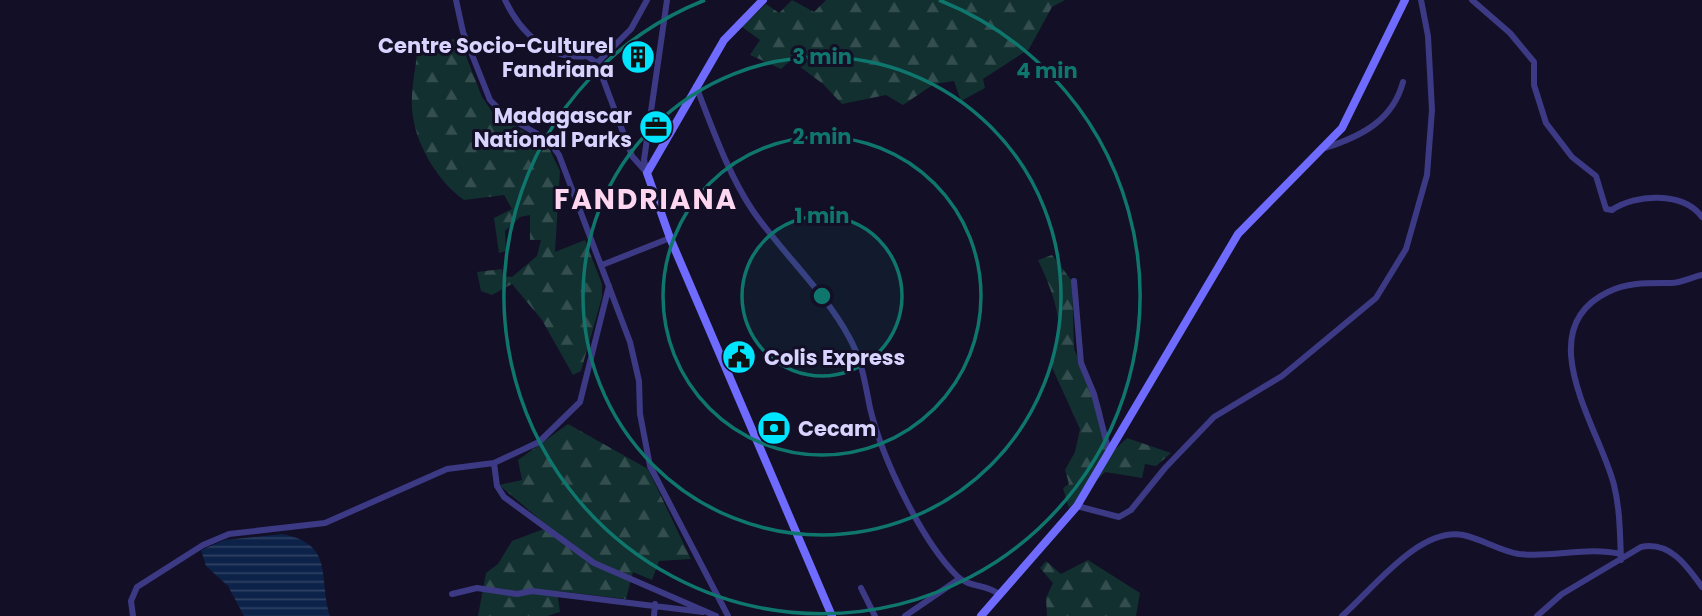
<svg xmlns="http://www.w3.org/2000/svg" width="1702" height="616" font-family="Poppins,sans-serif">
<defs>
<pattern id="forest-firs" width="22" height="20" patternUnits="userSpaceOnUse" patternTransform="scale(1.75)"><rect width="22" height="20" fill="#12302f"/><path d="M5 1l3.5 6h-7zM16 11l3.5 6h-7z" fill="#344d4e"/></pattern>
<pattern id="water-rules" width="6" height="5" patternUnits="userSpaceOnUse" patternTransform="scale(1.75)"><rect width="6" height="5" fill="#0c2248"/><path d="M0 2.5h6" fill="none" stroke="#2f4163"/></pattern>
</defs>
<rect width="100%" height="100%" fill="#130f26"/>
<path fill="url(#forest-firs)" d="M792 0 814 12 826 0H1065L1052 7 1029 49 983 79 985 88 961 101 954 81 934 84 903 105 886 95 842 104 823 84 791 60 781 69 750 55 760 40 742 27 766 4 779 13Z
M459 38 482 97 493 113 548 146 560 171 555 252 585 240 602 284V297L581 371 573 375 542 320 512 284 492 295 481 291 477 272 502 269 503 276 512 277 537 256 541 240H530V215L520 217 505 231 506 251 499 253 494 218 512 209 504 195 464 200C439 182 418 149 413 117 409 96 416 68 418 46Z
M1052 255 1072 281 1074 349 1101 407 1110 454 1127 438 1171 453 1156 466 1145 464 1142 478 1105 472 1069 508 1063 488 1069 484 1065 470 1075 452 1080 429 1050 363C1070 332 1052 290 1038 260Z
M568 424 648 469 691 559 659 561 652 580 633 572 626 599 557 591 560 612 547 616H478L486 573 498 564 512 541 549 527 499 485 522 480 518 460Z
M1088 560 1140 593 1136 616H1047L1046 598 1053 583 1040 568 1046 561 1061 574Z"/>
<path fill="url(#water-rules)" d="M282 534C335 544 318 577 330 616H244L228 586 206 566 201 550 225 540Z"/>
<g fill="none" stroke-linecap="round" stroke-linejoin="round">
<path stroke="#3d3a85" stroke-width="6" d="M456 0 463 32 490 100 506 116 548 140 559 155 630 342 639 381 640 414 650 466 728 616
M505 0C520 32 549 61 587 56L597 63 632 156 647 173
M1472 0 1510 33 1534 62V85L1546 123 1572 157 1596 176 1606 209 1612 210C1635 194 1683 191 1702 217
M597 63 631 29 647 0
M696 86C712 127 728 174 753 211 783 254 824 291 849 337 862 360 865 383 870 408 882 458 921 540 957 576 969 588 988 584 1000 595
M1325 148C1362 136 1393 120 1403 82
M647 172 644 160 667 0
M602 265 670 238
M1074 281 1081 363 1094 394 1109 452
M494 463 497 486 504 497 594 563 716 616
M1077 506 1119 517 1131 510 1165 468 1214 417 1282 376 1376 298 1406 249 1427 175 1432 110 1428 36 1421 0
M1621 560C1620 535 1620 509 1614 485 1600 429 1528 330 1608 292 1628 282 1649 283 1671 283 1681 283 1692 277 1702 275
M861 588 875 616
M452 594 477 588 517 594 532 591 703 612
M133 616 131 601 137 587 203 545 229 534 325 523 447 469 494 463 539 442 580 402 609 286
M654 616 655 604
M905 616 959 579
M1342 616C1373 589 1419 527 1463 535 1482 539 1500 551 1519 554 1553 558 1587 546 1621 554
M1537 616 1562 594 1641 547C1670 541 1687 566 1702 587"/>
<path stroke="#6f6bff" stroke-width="8" d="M763 0 724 40 647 173 670 238 832 616
M981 616 1077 506 1238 234 1342 128 1405 0"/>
</g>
<circle cx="822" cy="296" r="80" fill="#0f766e" fill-opacity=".12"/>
<g fill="none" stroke="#0f766e" stroke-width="3.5">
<circle cx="822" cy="296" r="80"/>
<circle cx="822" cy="296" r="159"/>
<circle cx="822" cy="296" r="239"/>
<path d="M939 0A318 318 0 1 1 705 0"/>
</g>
<defs>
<g id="building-disc" transform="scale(1.75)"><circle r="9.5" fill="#00e5ff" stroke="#130f26"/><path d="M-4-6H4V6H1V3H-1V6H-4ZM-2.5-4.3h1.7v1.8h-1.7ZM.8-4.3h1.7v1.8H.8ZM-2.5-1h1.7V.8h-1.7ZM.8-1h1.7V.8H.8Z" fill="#111"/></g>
<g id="office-disc" transform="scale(1.75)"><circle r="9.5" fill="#00e5ff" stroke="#130f26"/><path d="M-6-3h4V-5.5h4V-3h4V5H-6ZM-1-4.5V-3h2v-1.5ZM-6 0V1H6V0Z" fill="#111"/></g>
<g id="civic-disc" transform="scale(1.75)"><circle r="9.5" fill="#00e5ff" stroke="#130f26"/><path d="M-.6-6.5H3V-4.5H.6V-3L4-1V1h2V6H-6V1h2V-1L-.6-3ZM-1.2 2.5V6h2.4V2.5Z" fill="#111"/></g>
<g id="bank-disc" transform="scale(1.75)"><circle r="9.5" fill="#00e5ff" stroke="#130f26"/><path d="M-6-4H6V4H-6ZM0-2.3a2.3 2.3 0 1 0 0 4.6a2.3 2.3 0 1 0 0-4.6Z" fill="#111"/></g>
</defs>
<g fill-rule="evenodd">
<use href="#building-disc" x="638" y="57"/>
<use href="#office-disc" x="656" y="127"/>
<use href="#civic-disc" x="739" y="357"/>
<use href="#bank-disc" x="774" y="428"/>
</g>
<g text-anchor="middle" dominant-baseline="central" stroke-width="6" stroke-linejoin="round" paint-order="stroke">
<g font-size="21" font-weight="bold" fill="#d9d4ff" stroke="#130f26" text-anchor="end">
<text x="614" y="45">Centre Socio-Culturel<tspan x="614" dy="24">Fandriana</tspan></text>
<text x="632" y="115">Madagascar<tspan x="632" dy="24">National Parks</tspan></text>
<text x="764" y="357" text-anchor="start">Colis Express</text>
<text x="798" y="428" text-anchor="start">Cecam</text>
</g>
<g font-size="28" font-weight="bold" letter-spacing="2" fill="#ffd6f0" stroke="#130f26">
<text x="646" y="199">FANDRIANA</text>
</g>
</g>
<circle cx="822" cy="296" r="10" fill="#0f766e" stroke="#130f26" stroke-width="3.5"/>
<g font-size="21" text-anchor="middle" font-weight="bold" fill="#0f766e" stroke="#130f26" stroke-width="6" stroke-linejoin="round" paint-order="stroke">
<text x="822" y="64">3 min</text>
<text x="1047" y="78">4 min</text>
<text x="822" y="144">2 min</text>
<text x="822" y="223">1 min</text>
</g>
</svg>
